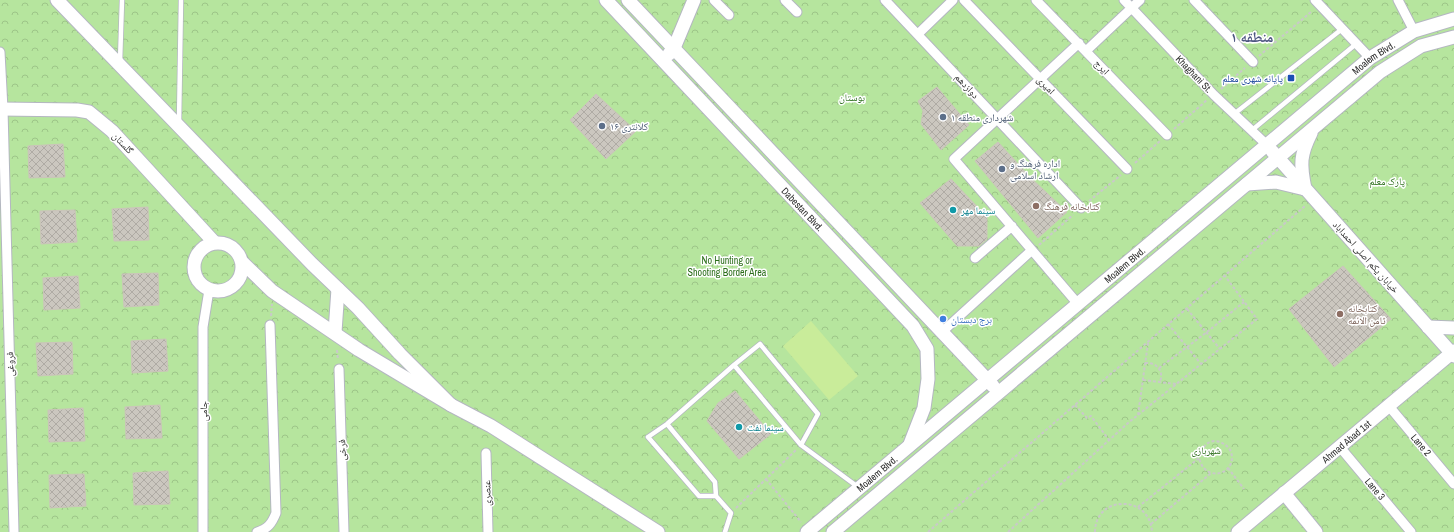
<svg xmlns="http://www.w3.org/2000/svg" width="1454" height="532" font-family="'Archivo Narrow','Noto Naskh Arabic',sans-serif">
<defs>
<pattern id="forest-crowns" width="20" height="18" patternUnits="userSpaceOnUse"><rect width="20" height="18" fill="#b6e59e"/><path d="M2 6a3 3 0 1 1 6 0M12 15a3 3 0 1 1 6 0" fill="none" stroke="#9dc588"/></pattern>
<pattern id="building-cross-hatch" width="8" height="8" patternUnits="userSpaceOnUse"><rect width="8" height="8" fill="#cbc7bf"/><path d="M0 0l8 8M0 8l8-8" fill="none" stroke="#afaba4"/></pattern>
</defs>
<rect width="100%" height="100%" fill="#efe9e1"/>
<path fill="url(#forest-crowns)" d="M0 0H1454V532H0Z"/>
<path fill="#c9ec9a" d="M811 321 858 376 829 400 783 346Z"/>
<path fill="url(#building-cross-hatch)" stroke="#cbc5ba" d="M937 87 969 125 941 150 921 124 923 111 918 101Z
M596 94 636 131 606 159 570 120Z
M998 142 1031 178 1067 212 1038 238 975 161Z
M63 144 65 177 29 178 28 146Z
M951 179 987 217V239L979 246H957L920 203Z
M148 207 149 240 114 241 112 209Z
M75 210 77 242 41 244 40 211Z
M1343 266 1391 319 1334 367 1289 309Z
M158 273 159 305 124 307 122 274Z
M78 276 80 308 44 310 43 278Z
M166 339 168 371 132 373 131 341Z
M72 342 73 374 38 376 36 343Z
M735 391 771 434 739 459 707 421 718 403Z
M160 405 162 438 126 439 125 407Z
M83 408 85 441 49 442 48 410Z
M168 471 170 504 134 505 133 473Z
M84 474 86 506 50 508 49 475Z"/>
<g fill="none" stroke-linecap="round" stroke-linejoin="round">
<g stroke="#b4b7c1" stroke-width="6">
<path id="lane" d="M120 62 122 0
M1234 114 1342 29
M179 123 181 0
M1251 131 1356 44
M734 365 760 344 818 414 801 445 858 487
M667 424 715 482 716 496 731 513 725 532
M716 496H699L648 437 667 424 734 365 801 445"/>
</g>
<g stroke="#b4b7c1" stroke-width="11">
<path id="street" d="M714 0 729 15
M785 0 797 12
M885 0 1081 208
M964 0 1127 169
M1036 0 1167 135
M1124 0 1214 95 1267 145
M1194 0 1253 62
M1315 0 1370 58
M1398 0 1414 31
M918 34 953 0
M1086 51 1140 0
M0 52 3 109 14 532
M975 258 1012 226
M1078 304 954 159 1079 43
M942 332 1032 250
M339 369 344 532
M1388 405 1454 484
M1339 446 1411 532
M486 453 488 532
M203 532V327L209 290
M257 532C268 529 272 523 276 513L270 325"/>
</g>
<g stroke="#b4b7c1" stroke-width="15">
<g id="secondary">
<path d="M57 0 312 264 358 308 400 354 451 405"/>
<path id="s1" d="M606 0 913 326 927 349 928 379 924 408 910 444"/>
<path d="M628 0 993 386"/>
<path d="M669 54 674 48 694 0"/>
<path d="M0 109 77 110 89 112 112 131 214 242"/>
<path d="M1272 151 1454 356"/>
<path d="M1247 184 1276 182 1305 189"/>
<path d="M1305 189C1300 164 1300 155 1311 133"/>
<circle cx="218" cy="267" r="24"/>
<path d="M243 263 272 291 359 350 451 405 491 426 658 532"/>
<path d="M1428 327 1454 328"/>
<path d="M335 332 338 289"/>
<path d="M1284 493 1316 532"/>
<path id="s2" d="M807 532 1370 58 1414 31 1454 19"/>
<path d="M833 532 1380 72 1421 46 1454 37"/>
<path id="s3" d="M1238 532 1454 351"/>
</g>
</g>
<path stroke="#c9c9c9" stroke-width="2" stroke-dasharray="3 2" stroke-linecap="butt" d="M1259 56 1312 11
M1221 89 1245 68
M1174 129 1207 100
M1135 163 1160 141
M1089 201 1121 175
M1039 245 1073 215
M1187 309 1220 349
M271 316 272 304
M1168 324 1201 364
M337 350 338 360
M1145 363C1157 362 1164 371 1160 382
M1159 368 1207 332 1244 302
M1143 380 1176 384
M1075 405 1087 418 1091 416 1109 440
M1138 415 1148 343
M1228 468 1244 489
M766 479 801 522
M1138 507 1199 458C1201 447 1209 438 1220 442 1225 444 1229 447 1231 452 1238 474 1205 484 1199 458
M736 508 796 450
M1151 524 1211 473
M928 532 1305 206
M1008 532 1128 423 1257 319 1225 276
M1095 532C1095 495 1150 494 1152 532"/>
<use href="#lane" stroke="#fff" stroke-width="4.5"/>
<use href="#street" stroke="#fff" stroke-width="9"/>
<use href="#secondary" stroke="#fff" stroke-width="13"/>
</g>
<rect fill="#1a4fb4" stroke="#fff" stroke-width="1.5" x="1287" y="74" width="8" height="8" rx="2"/>
<g fill="#5c6f8a" stroke="#fff" stroke-width="1.5">
<circle cx="943" cy="117" r="4"/>
<circle cx="602" cy="126" r="4"/>
<circle cx="1002" cy="169" r="4"/>
</g>
<g fill="#8d6e63" stroke="#fff" stroke-width="1.5">
<circle cx="1036" cy="206" r="4"/>
<circle cx="1340" cy="314" r="4"/>
</g>
<g fill="#0f9aa8" stroke="#fff" stroke-width="1.5">
<circle cx="953" cy="210" r="4"/>
<circle cx="739" cy="427" r="4"/>
</g>
<circle fill="#3f7fe0" stroke="#fff" stroke-width="1.5" cx="943" cy="319" r="4"/>
<g text-anchor="middle" dominant-baseline="central" stroke-width="3" stroke-linejoin="round" paint-order="stroke">
<g font-size="10" fill="#2e2e2e" stroke="#fff">
<text stroke="none"><textPath href="#s2" startOffset="739">Moalem Blvd.</textPath></text>
<text transform="translate(1102 67) rotate(46)">ایرج</text>
<text transform="translate(1194 74) rotate(46)">Khaghani St.</text>
<text transform="translate(1046 85) rotate(46)">امیری</text>
<text transform="translate(967 86) rotate(47)">دوازدهم</text>
<text transform="translate(123 143) rotate(47)">گلستان</text>
<text stroke="none"><textPath href="#s1" startOffset="287">Dabestan Blvd.</textPath></text>
<text transform="translate(1366 257) rotate(48)">خیابان یکم اصلی احمداباد</text>
<text stroke="none"><textPath href="#s2" startOffset="415">Moalem Blvd.</textPath></text>
<text transform="translate(10 364) rotate(-91)">فروغی</text>
<text transform="translate(203 411) rotate(-90)">جامی</text>
<text stroke="none"><textPath href="#s3" startOffset="141">Ahmad Abad 1st</textPath></text>
<text transform="translate(1421 445) rotate(50)">Lane 2</text>
<text transform="translate(342 450) rotate(-92)">فرخی</text>
<text stroke="none"><textPath href="#s2" startOffset="91">Moalem Blvd.</textPath></text>
<text transform="translate(1375 489) rotate(50)">Lane 3</text>
<text transform="translate(487 493) rotate(-91)">عنصری</text>
</g>
<g font-size="10" fill="#164399" stroke="#fff" text-anchor="end">
<text x="1283" y="78">پایانه شهری معلم</text>
</g>
<g font-size="10" fill="#2c6e1b" stroke="#fff">
<text x="852" y="97">بوستان</text>
<text x="1387" y="181">پارک معلم</text>
<text x="727" y="260">No Hunting or<tspan x="727" dy="12">Shooting Border Area</tspan></text>
<text x="1206" y="450">شهربازی</text>
</g>
<g font-size="10" fill="#4e5e75" stroke="#fff" text-anchor="start">
<text x="951" y="117">شهرداری منطقه ۱</text>
<text x="610" y="126">کلانتری ۱۶</text>
<text x="1010" y="163">اداره فرهنگ و<tspan x="1010" dy="12">ارشاد اسلامی</tspan></text>
</g>
<g font-size="10" fill="#785e54" stroke="#fff" text-anchor="start">
<text x="1044" y="206">کتابخانه فرهنگ</text>
<text x="1348" y="308">کتابخانه<tspan x="1348" dy="12">ثامن الائمه</tspan></text>
</g>
<g font-size="10" fill="#0d838f" stroke="#fff" text-anchor="start">
<text x="961" y="210">سینما مهر</text>
<text x="747" y="427">سینما نفت</text>
</g>
<g font-size="10" fill="#366cbe" stroke="#fff" text-anchor="start">
<text x="951" y="319">برج دبستان</text>
</g>
<g font-size="14" font-weight="bold" fill="#4d5680" stroke="#fff">
<text x="1252" y="37">منطقه ۱</text>
</g>
</g>
</svg>
